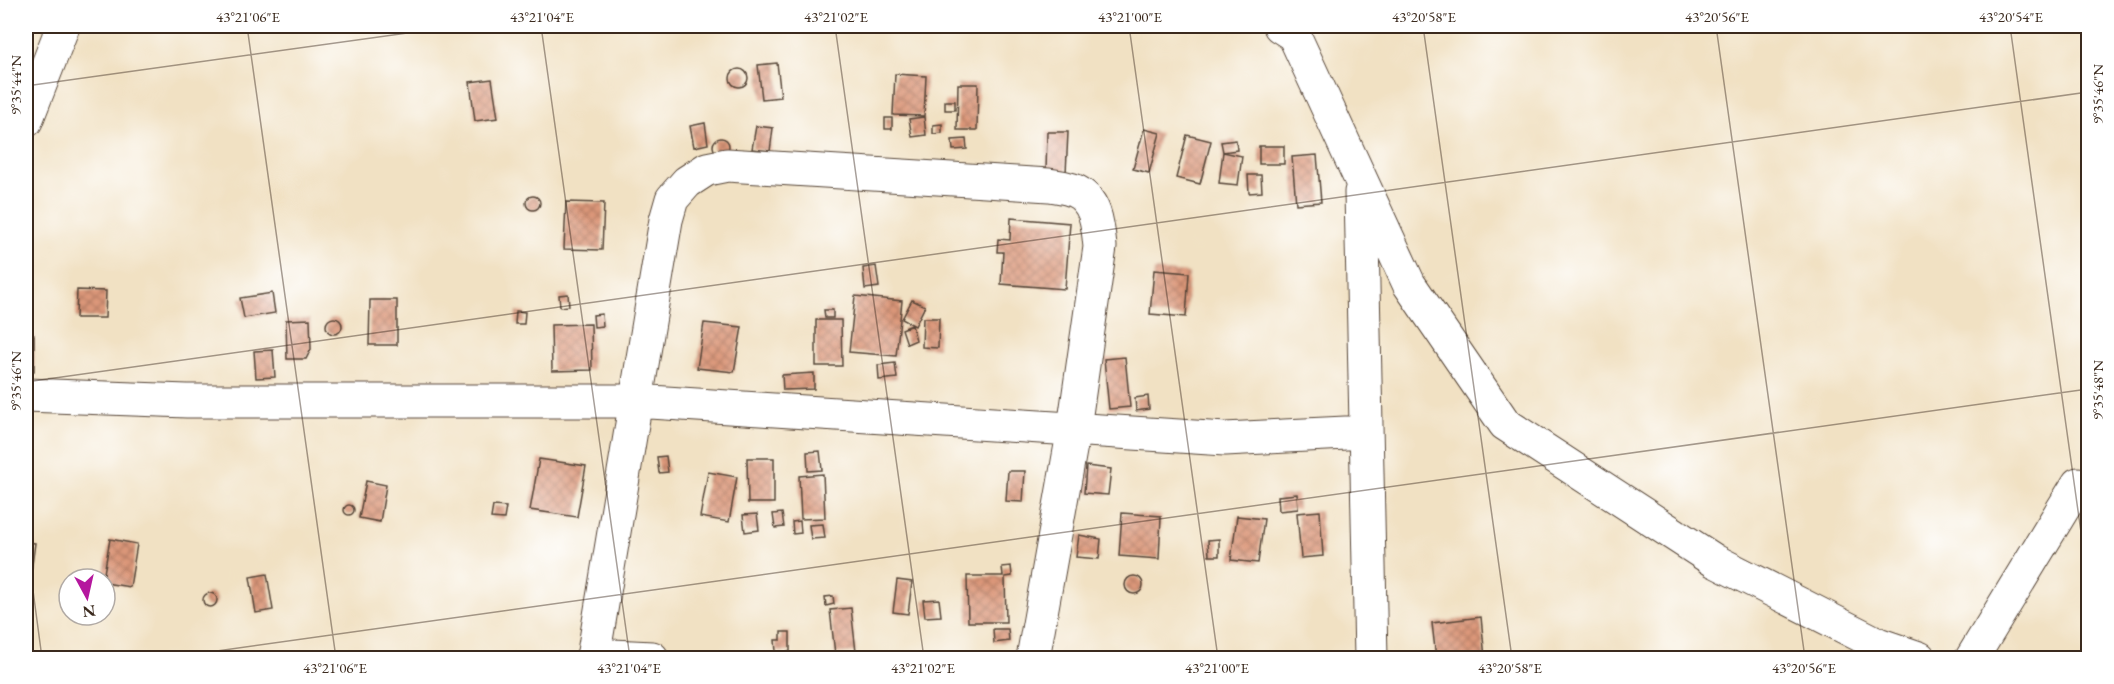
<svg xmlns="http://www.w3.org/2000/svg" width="2114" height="684" font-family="'EB Garamond',serif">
<defs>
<pattern id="building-cross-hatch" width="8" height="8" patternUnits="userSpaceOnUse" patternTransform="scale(1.5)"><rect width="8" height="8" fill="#db9779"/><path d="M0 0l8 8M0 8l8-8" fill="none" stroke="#b37b63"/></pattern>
</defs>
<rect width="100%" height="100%" fill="#fff"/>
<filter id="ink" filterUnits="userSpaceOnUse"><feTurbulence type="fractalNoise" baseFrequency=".0167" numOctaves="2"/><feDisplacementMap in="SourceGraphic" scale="12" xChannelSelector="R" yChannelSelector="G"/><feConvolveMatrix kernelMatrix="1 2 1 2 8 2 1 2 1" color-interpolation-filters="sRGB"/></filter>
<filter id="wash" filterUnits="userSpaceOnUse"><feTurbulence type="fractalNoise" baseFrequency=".008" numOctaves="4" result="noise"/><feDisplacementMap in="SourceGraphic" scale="24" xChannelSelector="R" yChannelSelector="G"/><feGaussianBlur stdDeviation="1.35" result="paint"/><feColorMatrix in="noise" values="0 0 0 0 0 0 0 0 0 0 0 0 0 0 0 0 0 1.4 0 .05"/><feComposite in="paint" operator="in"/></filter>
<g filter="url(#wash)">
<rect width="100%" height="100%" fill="#f1e1c3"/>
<g id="blocks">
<path fill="url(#building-cross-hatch)" d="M777 63 781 97 762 99 758 65Z
M730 78a9 9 0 1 1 18 0a9 9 0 1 1-18 0Z
M895 74 926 76 924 116 893 115Z
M492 79 498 118 475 121 470 82Z
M958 84H978L977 130H957Z
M945 101H955V110H945Z
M924 117 926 135 912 137 909 119Z
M885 118H892V129H885Z
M705 123 708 144 694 147 690 126Z
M942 124V133L933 134V125Z
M756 126 773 128 770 151 752 149Z
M1144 129 1160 133 1149 173 1133 169Z
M1047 132H1068L1066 173 1046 172Z
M1187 135 1211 141 1200 184 1176 178Z
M713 146a8 8 0 1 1 16 0a8 8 0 1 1-16 0Z
M966 139 967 149 953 150 952 140Z
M1236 140 1237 150 1223 152 1221 142Z
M1259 146H1284V164H1259Z
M1223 152 1242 156 1238 185 1219 183Z
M1317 155 1321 202 1296 204 1292 157Z
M1248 175H1261L1262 192 1249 193Z
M526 203a7 7 0 1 1 14 0a7 7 0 1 1-14 0Z
M566 202 604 203 602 250 564 249Z
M1011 218 1070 223 1065 289 1001 284 1003 252H997L998 239 1010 240Z
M876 266 879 287 865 289 863 268Z
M1154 270 1189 273 1186 317 1150 314Z
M77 290 106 291 105 318H76Z
M272 293 275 313 244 318 240 298Z
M568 294 569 306 560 307 559 295Z
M855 296 902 301 896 356 849 352Z
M370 300H397V345H369Z
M912 300 925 306 915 326 902 319Z
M824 310H833V318H825Z
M516 311 525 312 524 324H515Z
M602 314 603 326 594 327 593 315Z
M326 326a8 8 0 1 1 16 0a8 8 0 1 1-16 0Z
M923 318H939L938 348 922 347Z
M310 319 311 349 306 359H287L286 320Z
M816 320H841L842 366H816Z
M704 323 742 327 734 372 697 368Z
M591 324 592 370 552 371 551 325Z
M912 325 916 340 907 344 902 329Z
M26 335H34V371L26 370Z
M273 350 275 377 256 378 254 351Z
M1125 357 1130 407 1109 409 1104 359Z
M895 363 897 378 879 380 878 365Z
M814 373V389L783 390 782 375Z
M1148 396 1149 409 1136 411 1135 398Z
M820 451 822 470 808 471 807 452Z
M666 456 668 472 659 473 657 457Z
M747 458H774V503H748Z
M539 459 586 466 577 517 530 510Z
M1086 466 1111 469 1108 495 1084 493Z
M1008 471H1025L1023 502 1006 501Z
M708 472 737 477 729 522 700 517Z
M823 474 825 518 801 519 799 476Z
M366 481 386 485 380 522 359 518Z
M1297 494 1298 509 1279 511 1278 496Z
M344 510a5 5 0 1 1 10 0a5 5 0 1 1-10 0Z
M493 506 506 507 504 519 491 518Z
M1320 511 1323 556 1301 558 1297 513Z
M782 513 784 527 775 528 773 514Z
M1122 513 1161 516 1159 559 1119 556Z
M757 514 759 530 745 532 743 515Z
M1237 516 1264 519 1258 563 1231 560Z
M800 521 801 533 793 534 792 522Z
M823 524 825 538 811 539 809 525Z
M1079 535 1101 539 1099 559 1076 557Z
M110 539 137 544 130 587 105 583V579H103Z
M1219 539V556H1209L1208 540Z
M26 542 35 543 27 602H26Z
M1011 566 1012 576 1005 577 1006 622H968L967 576H1003L1002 567Z
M267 574 273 610 256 613 250 577Z
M1125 585a9 9 0 1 1 18 0a9 9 0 1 1-18 0Z
M897 580 912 582 908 614 893 612Z
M203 600a7 7 0 1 1 14 0a7 7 0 1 1-14 0Z
M833 596 834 604 826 606 825 597Z
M939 599 941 616 925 617 923 600Z
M851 608 856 652 835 654 830 610Z
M1481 617 1485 658H1436L1432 623Z
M993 629H1008L1009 641 994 643Z
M781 632H790V652H776L775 640H781Z"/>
</g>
</g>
<g filter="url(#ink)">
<use href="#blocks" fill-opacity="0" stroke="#564537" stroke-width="1.5"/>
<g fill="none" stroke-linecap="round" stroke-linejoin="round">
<g stroke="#564537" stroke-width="35">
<path id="minor" d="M1280 26 1294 35 1409 284 1505 424 1715 561 1878 644 1919 658
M26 121 63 26
M1361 192 1371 658
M26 395 187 401H635L1225 439 1366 432
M593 655 652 658
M593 658 666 220 672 199 687 182 707 169 727 165 1049 185C1057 186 1065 187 1073 190 1096 199 1098 225 1100 247L1074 428 1033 658
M1972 658 2078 484"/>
</g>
<use href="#minor" stroke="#fff" stroke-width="33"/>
</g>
</g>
<path fill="none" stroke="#3b2a1e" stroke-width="1.5" stroke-opacity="0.45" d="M247 26 336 658M541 26 630 658M835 26 924 658M1129 26 1218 658M1423 26 1512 658M1716 26 1805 658M2010 26 2088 582M26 86 458 26M26 382 2088 92M26 538 42 658M167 658 2088 389"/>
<rect width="2114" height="684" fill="none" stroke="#fff" stroke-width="66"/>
<g transform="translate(87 597) rotate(172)"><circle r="28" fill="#ffffff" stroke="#b1aaa5" stroke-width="1.5"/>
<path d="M0-4.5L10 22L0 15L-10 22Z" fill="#b5179e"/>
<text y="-9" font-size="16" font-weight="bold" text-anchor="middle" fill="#3b2a1e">N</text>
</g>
<rect x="33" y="33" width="2048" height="618" fill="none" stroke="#3b2a1e" stroke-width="2"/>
<g font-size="15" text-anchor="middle" fill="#3b2a1e">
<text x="248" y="22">43°21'06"E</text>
<text x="542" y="22">43°21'04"E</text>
<text x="836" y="22">43°21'02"E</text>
<text x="1130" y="22">43°21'00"E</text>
<text x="1424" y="22">43°20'58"E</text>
<text x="1717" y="22">43°20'56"E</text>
<text x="2011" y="22">43°20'54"E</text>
<text transform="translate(16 85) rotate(-90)" y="5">9°35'44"N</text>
<text transform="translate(2098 94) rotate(-90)" y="5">9°35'46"N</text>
<text transform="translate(16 381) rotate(-90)" y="5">9°35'46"N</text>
<text transform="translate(2098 390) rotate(-90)" y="5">9°35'48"N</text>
<text x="335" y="673">43°21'06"E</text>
<text x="629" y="673">43°21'04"E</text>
<text x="923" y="673">43°21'02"E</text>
<text x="1217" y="673">43°21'00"E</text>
<text x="1510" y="673">43°20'58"E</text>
<text x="1804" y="673">43°20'56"E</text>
</g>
</svg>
